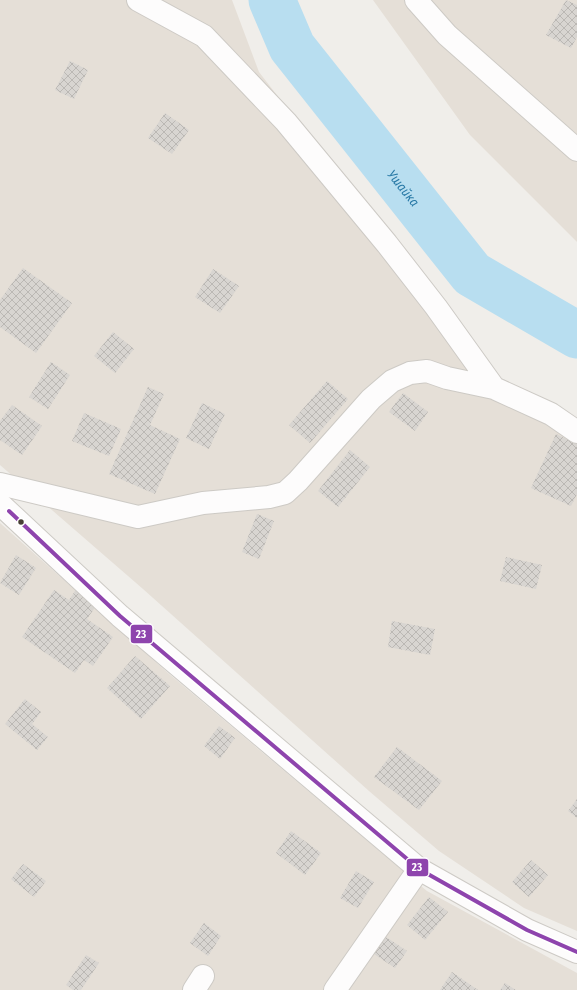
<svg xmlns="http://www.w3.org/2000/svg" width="577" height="990" font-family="'Fira Sans Condensed',sans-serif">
<defs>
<pattern id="building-cross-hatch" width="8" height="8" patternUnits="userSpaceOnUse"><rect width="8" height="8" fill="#d8d5d1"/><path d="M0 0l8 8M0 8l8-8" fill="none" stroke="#bbb8b4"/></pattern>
</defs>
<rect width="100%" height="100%" fill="#f0eeea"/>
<path fill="#e5dfd7" d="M0 0H232L259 72 499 382 577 418V931L524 908 439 851 369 791 143 589 0 465Z
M373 0H577V242L470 135Z
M0 523 168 673 427 891 577 973V990H0Z"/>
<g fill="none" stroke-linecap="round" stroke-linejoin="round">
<path stroke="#b8def0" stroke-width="47" id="s1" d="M272 0 292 47 472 274 577 335"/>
</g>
<path fill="url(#building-cross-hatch)" d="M566 0 577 5V37L571 48 546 35Z
M70 61 88 70 74 99 55 90Z
M165 113 189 130 172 154 148 138Z
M23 268 72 303 36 353 0 327V300Z
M213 269 239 286 220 313 195 297Z
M113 332 134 349 115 373 94 356Z
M51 362 70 375 48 409 29 397Z
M327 381 348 399 310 443 289 425Z
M148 387 164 394 150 425 180 439 155 494 109 474Z
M403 393 428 412 415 431 389 412Z
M202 403 225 414 209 449 186 438Z
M12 405 42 426 22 455 0 440V421Z
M84 413 121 429 109 456 72 441Z
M556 434 577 444V494L571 506 531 488Z
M350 450 370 467 338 507 318 491Z
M257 514 274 521 259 559 242 552Z
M16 555 36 568 19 595 0 583Z
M506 557 542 565 536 589 500 581Z
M77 588 98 603 87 619 113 637 93 666 84 660 75 673 22 637 54 590 69 600Z
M392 621 435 629 430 655 388 647Z
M135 656 170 686 141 719 107 688Z
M25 699 41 712 32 724 48 737 37 750 5 724Z
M219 726 235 738 220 759 204 746Z
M397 747 442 781 419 810 374 777Z
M577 799V818L568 811Z
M291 831 321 853 305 875 276 853Z
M531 860 548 875 529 897 512 882Z
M23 864 46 881 34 897 11 879Z
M356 871 374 882 358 908 340 898Z
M429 897 448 912 425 940 407 925Z
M204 923 221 936 208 956 190 943Z
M383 935 407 951 395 968 371 952Z
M86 955 99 963 81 990H73L66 985Z
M452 972 478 990H440Z
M505 983 516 990H500Z"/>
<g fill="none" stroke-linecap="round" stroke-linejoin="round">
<g stroke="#cdcac5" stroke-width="24">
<path id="minor" d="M138 0 204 36 286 122 387 244 436 307 494 388
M416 0 447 35 577 150
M0 484 138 517 203 503 269 497 285 493 298 481 371 399 392 381 410 373 427 371 447 378 494 388 551 414 577 432
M194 990 203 976
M335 990 419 869"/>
</g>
<g stroke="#cdcac5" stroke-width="24">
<path id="tertiary" d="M0 504 120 616 419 869 527 930 577 952"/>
</g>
<use href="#minor" stroke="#fdfcfc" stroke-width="22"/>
<use href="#tertiary" stroke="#fdfcfc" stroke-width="22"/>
<g stroke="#fff" stroke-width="7">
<path id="bus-1" d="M9 511 120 616 419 869 527 930 577 952"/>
</g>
<use href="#bus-1" stroke="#8e44ad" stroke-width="4"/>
</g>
<circle fill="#473f35" stroke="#fff" stroke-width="1.5" cx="21" cy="522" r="3.5"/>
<g text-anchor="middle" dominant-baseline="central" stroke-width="3" stroke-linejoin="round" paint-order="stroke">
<g font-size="13" font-style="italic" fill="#2879a6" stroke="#fff">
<text stroke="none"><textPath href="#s1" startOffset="231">Ушайка</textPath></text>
</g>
</g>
<g stroke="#fff" stroke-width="1.5">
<rect x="130" y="624" width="23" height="20" rx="4" fill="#8e44ad"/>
<rect x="406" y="858" width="23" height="19" rx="4" fill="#8e44ad"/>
</g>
<g font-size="11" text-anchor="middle" font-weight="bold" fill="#fff">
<text x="141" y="638">23</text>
<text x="417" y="871">23</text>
</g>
</svg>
